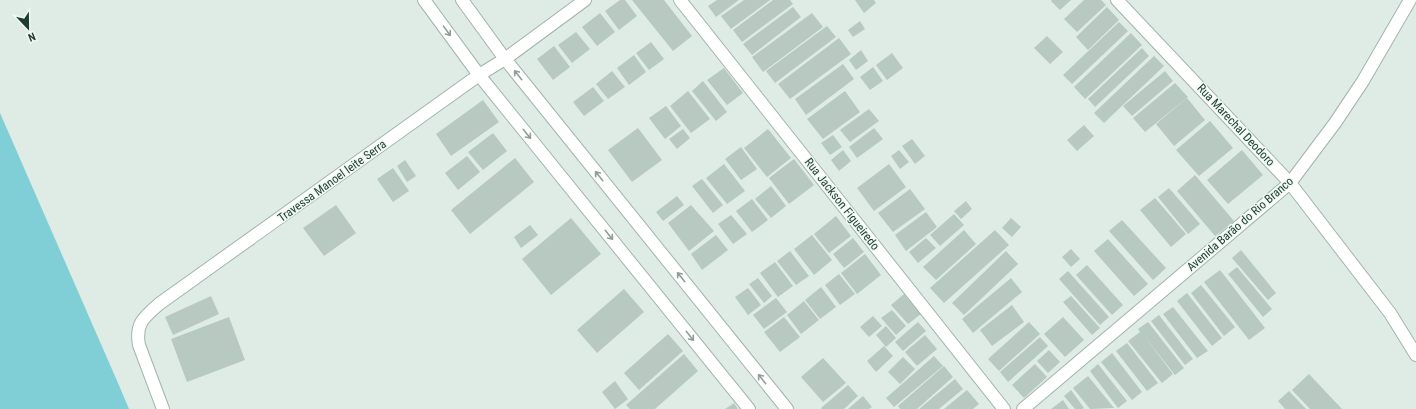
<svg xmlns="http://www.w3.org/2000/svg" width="1416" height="409" font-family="'Roboto Condensed',sans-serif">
<rect width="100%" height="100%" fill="#dfece5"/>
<path fill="#81cfd6" d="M0 113 118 383 129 409H0Z"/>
<path fill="#b7c9c0" d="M620 0H625L637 16 619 30 605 11Z
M632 0H664L692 36 673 51Z
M717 0H739L716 17 708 6Z
M744 0H770L731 29 721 16Z
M773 0H790L793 4 742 42 733 30Z
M855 0H874L876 3 864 13Z
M1052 0H1071L1060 10 1051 1Z
M1084 0H1101L1106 5 1077 32 1064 19Z
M793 7 801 17 752 55 743 44Z
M1107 7 1119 20 1088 50 1076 37Z
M600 13 615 32 597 46 582 27Z
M812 13 823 27 763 72 752 57Z
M860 21 865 29 853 37 848 30Z
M1119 22 1128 31 1072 84 1063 75Z
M827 26 836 37 775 83 766 71Z
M576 32 590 49 572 63 558 45Z
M1131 33 1142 45 1085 99 1074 87Z
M1047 36 1063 52 1050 64 1034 48Z
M839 38 851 54 790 99 778 84Z
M651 42 664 59 649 70 636 53Z
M554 46 570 67 553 80 537 59Z
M1142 48 1149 56 1095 107 1088 99Z
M861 50 868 61 856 70 849 60Z
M892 53 903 68 887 80 876 65Z
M634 55 646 72 629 85 617 68Z
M1154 56 1164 66 1104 123 1094 113Z
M843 64 854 79 806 115 795 99Z
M873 67 883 81 870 90 860 77Z
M724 68 743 93 727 105 707 80Z
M612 71 625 87 608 99 596 84Z
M1165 71 1173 81 1132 116 1123 106Z
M703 81 727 112 716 121 692 91Z
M1175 83 1188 97 1145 132 1133 118Z
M593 87 604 101 584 116 573 102Z
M688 91 710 119 691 133 670 106Z
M845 91 860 112 823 139 807 119Z
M1187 98 1205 120 1174 146 1156 124Z
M483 100 499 122 451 156 436 134Z
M666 106 681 126 665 139 649 118Z
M869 109 879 121 850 142 840 130Z
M1210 121 1233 148 1199 176 1176 150Z
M1084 125 1094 136 1077 151 1067 140Z
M638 128 662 160 632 182 608 150Z
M874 128 883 139 857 158 849 147Z
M683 129 690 138 677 149 669 139Z
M768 129 791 158 767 177 744 148Z
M493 133 507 151 483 170 468 152Z
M833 135 842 147 830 155 821 143Z
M912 139 925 156 915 164 902 146Z
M741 147 757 169 741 180 725 159Z
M843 150 851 161 839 171 831 160Z
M899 150 909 162 900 169 891 156Z
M1242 150 1263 175 1228 204 1207 180Z
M467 156 480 172 458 190 445 173Z
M515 158 534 182 470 234 451 210Z
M794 159 814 185 789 204 769 178Z
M405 160 416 176 407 182 397 166Z
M724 164 745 191 727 204 706 178Z
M889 164 906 187 874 211 857 188Z
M393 168 409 191 393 202 377 179Z
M1195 175 1234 221 1215 236 1177 191Z
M702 179 723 205 713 213 692 186Z
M771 186 786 206 771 218 755 199Z
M1169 188 1200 224 1188 234 1158 197Z
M910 189 925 209 893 232 878 213Z
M677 196 684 205 663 221 656 212Z
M1155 198 1186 234 1171 247 1140 210Z
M752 199 768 220 752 232 736 211Z
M966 201 972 209 961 219 954 211Z
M336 205 356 233 324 256 303 228Z
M691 205 714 231 689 251 668 223Z
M926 212 937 227 906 251 895 235Z
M954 214 964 225 940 246 930 235Z
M731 215 747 234 733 244 718 224Z
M836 216 851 236 829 253 814 234Z
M571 218 601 254 551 295 522 259Z
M1011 218 1021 227 1012 237 1002 228Z
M1122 220 1166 268 1153 280 1109 231Z
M530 225 538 235 521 248 514 237Z
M964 230 976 244 936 280 923 267Z
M995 230 1009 245 944 303 930 288Z
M716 235 728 250 702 270 691 254Z
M812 235 832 260 814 275 794 249Z
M853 238 864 252 844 268 833 254Z
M926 238 936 248 918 263 909 252Z
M1108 239 1148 284 1134 296 1094 251Z
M1071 249 1080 259 1071 267 1062 257Z
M1241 250 1276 293 1268 300 1232 258Z
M790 251 809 276 796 285 777 261Z
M1006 251 1018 264 964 315 952 303Z
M865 254 881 275 857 294 841 273Z
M775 262 793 286 778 297 760 273Z
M1087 265 1123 305 1112 315 1076 275Z
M1237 267 1272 309 1263 317 1228 274Z
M1220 270 1265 328 1249 340 1204 282Z
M1068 271 1109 317 1100 325 1059 279Z
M839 274 855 294 840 305 825 285Z
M758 278 772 296 764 303 749 284Z
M1011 278 1022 292 973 333 962 319Z
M1201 285 1235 327 1224 336 1191 293Z
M821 287 836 307 820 319 805 300Z
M748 288 761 305 748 315 735 297Z
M624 289 644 312 597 353 577 330Z
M1187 293 1222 338 1212 346 1177 301Z
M904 294 921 314 908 324 891 305Z
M211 296 219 314 173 335 165 317Z
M1071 296 1100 328 1092 335 1063 302Z
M776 298 787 312 764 329 753 315Z
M804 301 819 320 801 334 787 315Z
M1012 305 1024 322 992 346 980 330Z
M1173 307 1208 351 1197 358 1163 314Z
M892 310 906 326 896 335 881 318Z
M1159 315 1193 359 1185 365 1151 321Z
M873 316 882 326 869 337 860 327Z
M229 317 245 360 187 382 171 339Z
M784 317 800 337 780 352 764 332Z
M1063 317 1084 340 1065 357 1044 334Z
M918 322 926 331 903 351 895 342Z
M1029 322 1040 334 999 371 988 359Z
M1148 322 1184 368 1175 375 1144 336 1173 374 1162 383 1128 341 1140 332 1138 329Z
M886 326 896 338 886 347 876 335Z
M668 334 683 351 639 390 624 373Z
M925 335 937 349 917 366 905 352Z
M1040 337 1048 346 1008 382 1000 372Z
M1127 343 1158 383 1147 391 1116 351Z
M884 346 893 356 876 372 867 361Z
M1049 350 1060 362 1048 373 1037 361Z
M1112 353 1142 392 1132 400 1101 362Z
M684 354 698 371 655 409H630L626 405Z
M934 356 943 366 894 407 886 398Z
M903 357 915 369 900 384 888 372Z
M823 358 846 383 823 402 801 377Z
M1035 364 1047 377 1024 398 1012 385Z
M1098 364 1127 401 1118 408 1090 371Z
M944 366 953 377 917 409H900L898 406Z
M1309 374 1342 409H1310L1292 390Z
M1088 376 1114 408 1090 409 1073 388Z
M955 379 963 389 939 409H919Z
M615 381 628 399 615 409 602 392Z
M848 385 858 396 844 409H822L821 408Z
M967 390 979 404 973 409H944Z
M1071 390 1084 408 1082 409H1075L1064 396Z
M1289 391 1306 409H1285L1278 401Z
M863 396 872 407 869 409H848Z
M1063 400 1069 409H1051Z
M734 403 738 409H725Z"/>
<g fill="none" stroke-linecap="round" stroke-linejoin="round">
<g stroke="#a1b4ac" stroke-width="14">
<path id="street" d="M424 0 479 75 749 409
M462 0 505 59 787 409
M680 0 1004 409
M1117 0 1290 183 1390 313 1416 355
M163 409 139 345C135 324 144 317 159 304L479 75 505 59 585 0
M1023 409 1290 183 1335 123 1363 81 1410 0"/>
</g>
<use href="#street" stroke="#fff" stroke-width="12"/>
</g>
<defs><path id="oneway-shaft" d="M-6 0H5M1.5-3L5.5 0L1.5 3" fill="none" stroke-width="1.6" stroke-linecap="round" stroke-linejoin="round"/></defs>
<g stroke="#8e9e98">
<use href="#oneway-shaft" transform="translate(447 31) rotate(54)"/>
<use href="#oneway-shaft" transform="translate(518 75) rotate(-129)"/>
<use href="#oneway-shaft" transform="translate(527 134) rotate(51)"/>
<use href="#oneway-shaft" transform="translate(599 176) rotate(-129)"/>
<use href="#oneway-shaft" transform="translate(609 235) rotate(51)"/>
<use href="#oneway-shaft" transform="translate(681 277) rotate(-129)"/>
<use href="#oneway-shaft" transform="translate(690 336) rotate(51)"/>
<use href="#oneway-shaft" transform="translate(762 379) rotate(-129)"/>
</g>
<g text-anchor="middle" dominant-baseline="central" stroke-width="3" stroke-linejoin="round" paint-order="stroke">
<g font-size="12" fill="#1e3d32" stroke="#eff8f3">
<text transform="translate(1236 125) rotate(47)">Rua Marechal Deodoro</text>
<text transform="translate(332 181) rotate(-36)">Travessa Manoel leite Serra</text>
<text transform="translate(842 204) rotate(52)">Rua Jackson Figueiredo</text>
<text transform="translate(1240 224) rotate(-41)">Avenida Barão do Rio Branco</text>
</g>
</g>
<g transform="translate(28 28) rotate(158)" stroke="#eff8f3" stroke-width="3" paint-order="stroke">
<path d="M0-3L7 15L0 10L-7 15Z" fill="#1e3d32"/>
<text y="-6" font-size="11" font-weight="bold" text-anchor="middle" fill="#1e3d32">N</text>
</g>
</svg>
